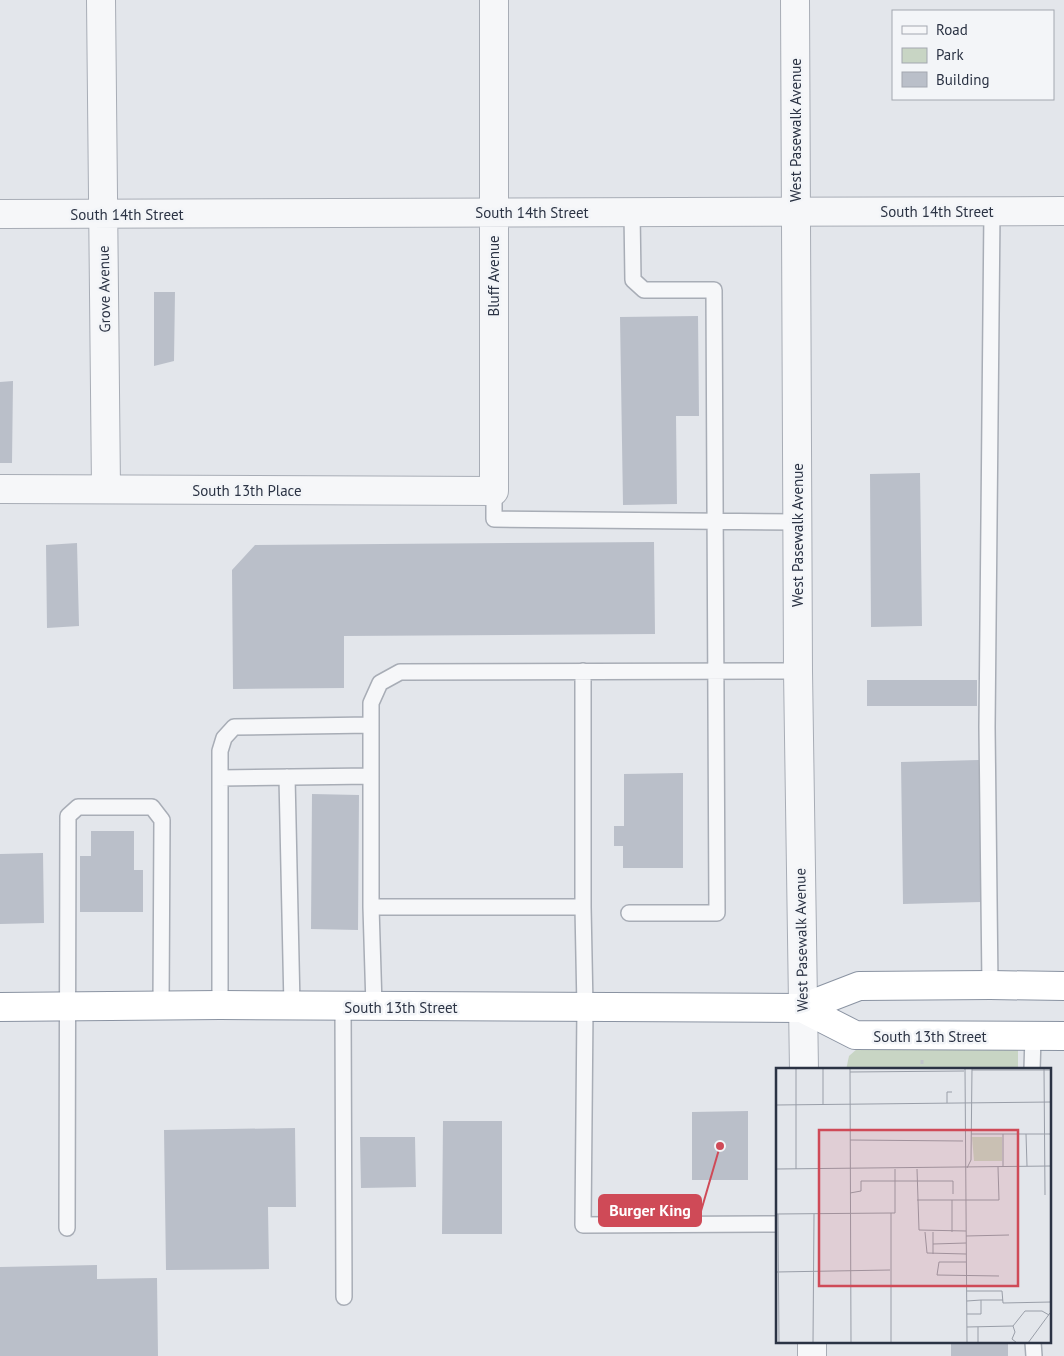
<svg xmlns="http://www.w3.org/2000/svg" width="1064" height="1356" font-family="'PT Sans',sans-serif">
<rect width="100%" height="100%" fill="#e3e6eb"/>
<path fill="#c8d5c4" d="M1018 1044V1070H846L849 1056 857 1049Z"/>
<path fill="#babfc9" d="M154 292H175L174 361 154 366Z
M698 316 699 416H676L677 504 623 505 620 317Z
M13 381 12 463H0V382Z
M920 473 922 626 871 627 870 474Z
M654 542 655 634 344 636V688L233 689 232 570 255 545Z
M77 543 79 626 47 628 46 545Z
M867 680H977V706H867Z
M979 760 981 902 903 904 901 762Z
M683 773V868H623V846H614V826H624V774Z
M312 794 359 795 358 930 311 929Z
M91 831H134V870H143V912H80V856H91Z
M43 853 44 923 0 924V854Z
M748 1111V1180H692V1112Z
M443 1121H502V1234H442Z
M295 1128 296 1207H268L269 1269 166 1270 164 1130Z
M360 1137H415L416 1187 361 1188Z
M97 1265V1279L157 1278 158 1356H0V1267Z
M951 1342H1008V1356H951Z"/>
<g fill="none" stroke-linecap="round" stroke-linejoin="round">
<g stroke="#a8adb6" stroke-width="18">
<path id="service" d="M494 491V519L798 522
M583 671V907
M287 777 292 1006
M220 778 371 776
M371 907H583L585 1008 583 1225 778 1224
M629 913H717L714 290H644L633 280 632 212
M990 985 987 727 992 211
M220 1005V751L224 738 234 727 371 725
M343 1006 344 1297
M374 1006 371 907V703L380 683 400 672 798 671
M1032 1070 1033 1036
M67 1228 68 816 78 807H152L162 820 161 1006
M1033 1342 1034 1356"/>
</g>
<g stroke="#a8adb6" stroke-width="30">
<path id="minor" d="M101 0 106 489
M0 214 1064 211
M0 489 494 491V0"/>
</g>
<g stroke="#a8adb6" stroke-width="30">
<path id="tertiary" d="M795 0 798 671 804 1070
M812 1342V1356"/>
</g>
<g stroke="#8a93a2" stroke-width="30">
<path id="trunk" d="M0 1007 220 1005 802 1008 859 986 990 985 1064 986
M802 1008 855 1035 1064 1036"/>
</g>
<path stroke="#c1c4ca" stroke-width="3" stroke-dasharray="4 4" stroke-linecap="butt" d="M922 1060V1070"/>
<use href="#service" stroke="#f6f7f9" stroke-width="15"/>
<use href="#minor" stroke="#f6f7f9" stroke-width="28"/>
<use href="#tertiary" stroke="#f6f7f9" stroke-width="28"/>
<use href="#trunk" stroke="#fff" stroke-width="28"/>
</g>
<g text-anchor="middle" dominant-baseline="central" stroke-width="5" stroke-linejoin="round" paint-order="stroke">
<g font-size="15" fill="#2b3344" stroke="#f3f5f8">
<text transform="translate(795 130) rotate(-90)">West Pasewalk Avenue</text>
<text x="937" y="211">South 14th Street</text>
<text x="532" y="212">South 14th Street</text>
<text x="127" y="214">South 14th Street</text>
<text transform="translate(493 276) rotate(-90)">Bluff Avenue</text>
<text transform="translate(104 289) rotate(-91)">Grove Avenue</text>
<text x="247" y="490">South 13th Place</text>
<text transform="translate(797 535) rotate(-90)">West Pasewalk Avenue</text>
<text transform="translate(801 940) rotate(-91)">West Pasewalk Avenue</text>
<text x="401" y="1007">South 13th Street</text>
<text x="930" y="1036">South 13th Street</text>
</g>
</g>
<g transform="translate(776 1068)">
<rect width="275" height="275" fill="#e3e6eb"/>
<path d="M196 69H226V93H198Z" fill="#c8d5c4"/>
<path fill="none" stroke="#999ea8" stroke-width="1" d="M20 0V101M47 0V36M74 0 75 275M189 0 191 275M268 0 269 127M196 2H275M74 4 188 3M171 35V24H176M0 37 275 34M195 66H275M227 66V99M250 66 251 98M74 72 187 73M191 100 195 92 196 0M0 101 275 98M141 101 143 162 190 163M74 125 85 123V113H177V126M141 132H176M115 145V275M115 145H119V101M0 146 115 145M2 146 3 275M149 164 151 185 190 186M157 164V186M176 164V132H223L222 99M190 168 233 167M157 176 190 175M190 194H163L161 207 223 208M0 204 114 202M191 223H226L227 235 275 234M205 232H227M191 233 205 232V246H191M237 258 249 243H266L273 247M191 259 237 258 239 264 236 271 241 275M202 259V275M37 275 38 146M252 275 274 245"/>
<path fill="#cf4a57" fill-opacity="0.15" stroke="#cf4a57" stroke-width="2.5" d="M43 62H242V218H43Z"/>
<rect width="275" height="275" fill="none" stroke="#2b3344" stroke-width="2.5"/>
</g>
<path fill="none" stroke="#cf4a57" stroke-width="2" d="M720 1146L701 1211"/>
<circle fill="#cf4a57" stroke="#f3f5f8" stroke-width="2" cx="720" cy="1146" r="5"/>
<rect fill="#cf4a57" stroke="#cf4a57" stroke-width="2" x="599" y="1195" width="102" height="31" rx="5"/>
<g font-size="16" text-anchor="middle" font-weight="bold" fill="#fff">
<text x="650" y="1216">Burger King</text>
</g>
<rect x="892" y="10" width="162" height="90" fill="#f3f5f8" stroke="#a3a7b0"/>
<rect x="902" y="26" width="25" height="8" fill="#f6f7f9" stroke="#a3a7b0"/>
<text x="936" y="35" font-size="15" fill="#2b3344">Road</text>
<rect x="902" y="48" width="25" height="15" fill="#c8d5c4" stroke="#a3a7b0"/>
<text x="936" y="60" font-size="15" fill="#2b3344">Park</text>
<rect x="902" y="72" width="25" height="15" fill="#babfc9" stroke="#a3a7b0"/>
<text x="936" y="85" font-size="15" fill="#2b3344">Building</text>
</svg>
